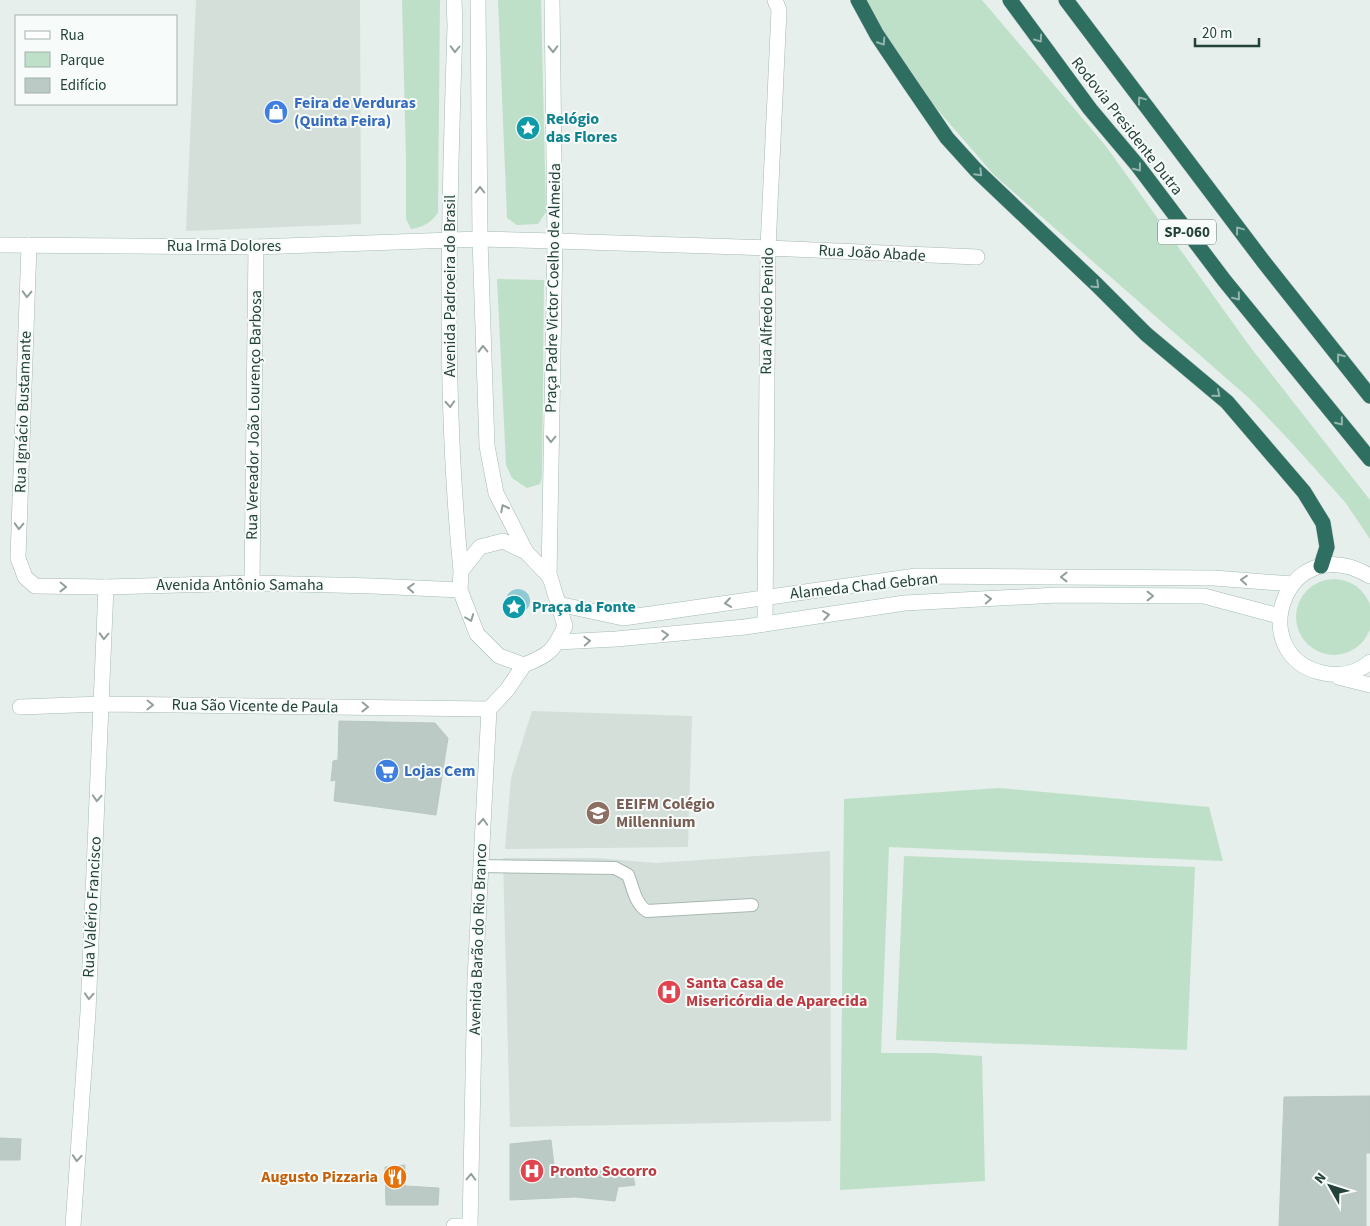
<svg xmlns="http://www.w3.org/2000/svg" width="1370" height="1226" font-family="'Source Sans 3',sans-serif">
<rect width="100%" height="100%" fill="#e6efeb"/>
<path fill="#d4dfda" d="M196 0H360L361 224 186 231Z
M532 711 692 716 688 847 505 849 511 778Z
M830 851 831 1121 510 1127 503 858H596L657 863Z"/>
<path fill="#bfe0c8" d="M402 0H440L438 213C430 223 424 227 411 229L406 219V159Z
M498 0H541L546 212 538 224 517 225 507 218Z
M864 0H982L1105 145 1251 348 1370 500V539L1345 502 1290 441 1250 399 994 175 918 87Z
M497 279 544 280 542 477 540 484 527 488 512 478 506 465Z
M1296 617a38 38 0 1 1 76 0a38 38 0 1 1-76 0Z
M998 788 1209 807 1223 861 889 847 881 1053H933L982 1056 985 1181 840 1190 844 799Z
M904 856 1195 867 1187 1050 896 1040Z"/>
<path fill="#8ec9d4" d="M506 601a12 12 0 1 1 24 0a12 12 0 1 1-24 0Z"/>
<path fill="#bbcac4" stroke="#b8c9c2" d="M339 721 435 723 448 738 436 815 334 801 336 780 331 781 333 761 338 760Z
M1370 1096V1153H1366V1226H1279L1284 1097Z
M0 1138 21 1139 20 1160H0Z
M551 1140 555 1174 631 1169 635 1185 618 1187 615 1201 575 1197 510 1200V1144Z
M405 1165V1186L439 1188 438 1205H386L385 1167Z"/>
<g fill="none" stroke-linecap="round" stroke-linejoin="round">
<g stroke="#a8b8b2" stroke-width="14">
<path id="lane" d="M480 866 615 868 628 875C633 887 635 904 647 911L752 905"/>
</g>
<g stroke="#a8b8b2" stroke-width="16">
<path id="street" d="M555 241 768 248 977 257
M29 245 18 558 25 577 35 586 106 587
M252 583 256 247
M765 624 768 248 779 10 775 0
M20 707 102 704 489 709
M454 1226H470"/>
</g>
<g stroke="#a4bbb3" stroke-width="16">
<path id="secondary" d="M454 0 455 26C449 208 443 390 461 571L460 590 477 634 499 656 524 665C549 655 554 651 565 626L550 577 526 552 503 541 480 547 461 571
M478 0 480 239 487 446 496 493 526 552
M0 245 256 247 480 239 555 241
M1370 576C1284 526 1243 656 1323 673 1340 677 1357 673 1370 662
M549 577 555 241 552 0
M558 604 623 618 916 576 1214 578 1292 584
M558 642 616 639 745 627 905 603 1058 595 1204 596 1279 616
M1338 677 1370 685
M73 1226 88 1012 106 587 252 583 373 586 460 590
M470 1226 475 980 489 709 507 690 524 665"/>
</g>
<g stroke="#c2cac8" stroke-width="16">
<path id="highway" d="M858 0 877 35 910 84 947 138 976 170 1097 285 1146 334 1227 402 1304 492 1323 523 1327 547 1321 566
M1010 0 1090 109 1138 166 1224 280 1370 459
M1066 0 1263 261 1370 396"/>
</g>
<use href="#lane" stroke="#fff" stroke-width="12"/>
<use href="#street" stroke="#fff" stroke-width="15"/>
<use href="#secondary" stroke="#fff" stroke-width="15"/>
<use href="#highway" stroke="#2f6f62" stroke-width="15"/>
</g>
<defs><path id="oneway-chevron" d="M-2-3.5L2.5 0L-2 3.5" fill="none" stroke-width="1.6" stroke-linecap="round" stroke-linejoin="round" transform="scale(1.25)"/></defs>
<g stroke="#93b5ae">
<use href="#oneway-chevron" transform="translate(1039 39) rotate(54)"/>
<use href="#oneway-chevron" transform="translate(882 42) rotate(57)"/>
<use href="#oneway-chevron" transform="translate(1141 100) rotate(-127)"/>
<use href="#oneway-chevron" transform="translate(1138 168) rotate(52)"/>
<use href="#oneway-chevron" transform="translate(979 173) rotate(45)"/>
<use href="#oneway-chevron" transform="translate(1239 230) rotate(-127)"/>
<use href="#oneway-chevron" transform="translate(1096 285) rotate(44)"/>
<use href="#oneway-chevron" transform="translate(1237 297) rotate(51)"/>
<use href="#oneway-chevron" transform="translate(1340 357) rotate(-128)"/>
<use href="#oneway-chevron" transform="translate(1217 394) rotate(40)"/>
<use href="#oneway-chevron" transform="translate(1340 422) rotate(51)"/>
</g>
<g stroke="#92a09c">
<use href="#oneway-chevron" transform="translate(455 49) rotate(92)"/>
<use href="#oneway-chevron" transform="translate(553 49) rotate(89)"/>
<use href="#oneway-chevron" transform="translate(480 190) rotate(-90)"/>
<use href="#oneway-chevron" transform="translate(27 294) rotate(92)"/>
<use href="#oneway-chevron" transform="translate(483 349) rotate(-91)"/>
<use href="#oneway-chevron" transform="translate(450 404) rotate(87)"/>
<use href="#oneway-chevron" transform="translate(551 439) rotate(91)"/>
<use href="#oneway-chevron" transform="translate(504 508) rotate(-117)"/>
<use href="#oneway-chevron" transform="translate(19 526) rotate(92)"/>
<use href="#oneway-chevron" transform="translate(1064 577) rotate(-180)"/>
<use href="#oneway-chevron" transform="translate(1244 580) rotate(-176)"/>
<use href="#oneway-chevron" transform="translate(63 587) rotate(1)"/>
<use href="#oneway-chevron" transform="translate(411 588) rotate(-177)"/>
<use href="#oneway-chevron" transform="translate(1150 596)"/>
<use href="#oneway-chevron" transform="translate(988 599) rotate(-3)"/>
<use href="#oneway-chevron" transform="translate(728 603) rotate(172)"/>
<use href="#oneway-chevron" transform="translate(826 615) rotate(-8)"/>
<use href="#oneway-chevron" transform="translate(470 618) rotate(69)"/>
<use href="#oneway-chevron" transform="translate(665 635) rotate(-5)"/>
<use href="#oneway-chevron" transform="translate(104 636) rotate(92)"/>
<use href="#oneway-chevron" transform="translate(587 641) rotate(-3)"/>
<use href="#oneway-chevron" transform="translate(150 705) rotate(1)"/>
<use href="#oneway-chevron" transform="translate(365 707) rotate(1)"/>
<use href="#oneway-chevron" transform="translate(97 798) rotate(93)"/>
<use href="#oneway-chevron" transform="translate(483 822) rotate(-87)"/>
<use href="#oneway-chevron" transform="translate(89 996) rotate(93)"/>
<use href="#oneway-chevron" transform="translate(77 1158) rotate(94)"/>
<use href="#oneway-chevron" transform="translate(471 1177) rotate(-89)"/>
</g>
<defs>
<g id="shop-disc" transform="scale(1.25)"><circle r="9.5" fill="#3f7fe0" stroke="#f7fbf9"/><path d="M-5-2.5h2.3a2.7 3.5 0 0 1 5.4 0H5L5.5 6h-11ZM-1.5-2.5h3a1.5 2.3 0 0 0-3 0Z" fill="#fff"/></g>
<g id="sight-disc" transform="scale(1.25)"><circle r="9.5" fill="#0f9aa8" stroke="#f7fbf9"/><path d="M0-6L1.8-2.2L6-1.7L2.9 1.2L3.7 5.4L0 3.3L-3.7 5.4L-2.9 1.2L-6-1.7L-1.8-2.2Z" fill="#fff"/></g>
<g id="supermarket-disc" transform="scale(1.25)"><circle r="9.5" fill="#3f7fe0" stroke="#f7fbf9"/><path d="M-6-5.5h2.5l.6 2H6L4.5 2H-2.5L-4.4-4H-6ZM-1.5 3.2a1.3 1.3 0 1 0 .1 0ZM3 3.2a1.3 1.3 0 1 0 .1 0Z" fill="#fff"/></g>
<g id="school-disc" transform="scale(1.25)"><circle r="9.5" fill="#8d6e63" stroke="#f7fbf9"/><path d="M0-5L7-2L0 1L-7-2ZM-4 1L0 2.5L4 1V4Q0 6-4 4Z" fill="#fff"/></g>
<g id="hospital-disc" transform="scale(1.25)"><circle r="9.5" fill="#e0444e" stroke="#f7fbf9"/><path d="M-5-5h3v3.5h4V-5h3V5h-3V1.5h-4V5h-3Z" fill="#fff"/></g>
<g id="restaurant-disc" transform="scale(1.25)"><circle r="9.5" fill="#e8710a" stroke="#f7fbf9"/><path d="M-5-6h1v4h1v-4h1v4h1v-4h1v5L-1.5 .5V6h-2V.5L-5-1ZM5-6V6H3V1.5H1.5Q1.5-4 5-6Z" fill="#fff"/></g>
</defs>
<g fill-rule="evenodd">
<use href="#shop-disc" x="276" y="112"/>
<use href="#sight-disc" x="528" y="128"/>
<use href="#sight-disc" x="514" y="607"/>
<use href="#supermarket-disc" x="387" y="771"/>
<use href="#school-disc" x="598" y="813"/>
<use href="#hospital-disc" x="669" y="992"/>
<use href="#hospital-disc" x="532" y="1171"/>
<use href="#restaurant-disc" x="395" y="1177"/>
</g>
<g text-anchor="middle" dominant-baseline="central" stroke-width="4" stroke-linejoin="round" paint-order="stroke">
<rect fill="#f7fbf9" stroke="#637a73" stroke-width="1" x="1158" y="219.5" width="58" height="25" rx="4"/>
<g font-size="15" font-weight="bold" fill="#24423a">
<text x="1187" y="232">SP-060</text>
</g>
<g font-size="16" font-weight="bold" fill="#366cbe" stroke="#f7fbf9" text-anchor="start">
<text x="294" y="103">Feira de Verduras<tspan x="294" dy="18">(Quinta Feira)</tspan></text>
<text x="404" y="771">Lojas Cem</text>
</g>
<g font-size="16" font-weight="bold" fill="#0d838f" stroke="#f7fbf9" text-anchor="start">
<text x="546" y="119">Relógio<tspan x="546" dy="18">das Flores</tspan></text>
<text x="532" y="607">Praça da Fonte</text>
</g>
<g font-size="16" fill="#24423a" stroke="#f7fbf9">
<text transform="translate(1127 126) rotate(52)">Rodovia Presidente Dutra</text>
<text x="224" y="246">Rua Irmã Dolores</text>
<text transform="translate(872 253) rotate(3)">Rua João Abade</text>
<text transform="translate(450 286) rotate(-90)">Avenida Padroeira do Brasil</text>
<text transform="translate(553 288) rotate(-89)">Praça Padre Victor Coelho de Almeida</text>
<text transform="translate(767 311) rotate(-89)">Rua Alfredo Penido</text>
<text transform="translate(23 412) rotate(-88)">Rua Ignácio Bustamante</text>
<text transform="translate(254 415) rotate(-89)">Rua Vereador João Lourenço Barbosa</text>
<text x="240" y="585">Avenida Antônio Samaha</text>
<text transform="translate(864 586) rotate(-6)">Alameda Chad Gebran</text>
<text transform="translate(255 706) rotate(1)">Rua São Vicente de Paula</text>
<text transform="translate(92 907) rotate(-87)">Rua Valério Francisco</text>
<text transform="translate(478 939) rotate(-88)">Avenida Barão do Rio Branco</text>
</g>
<g font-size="16" font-weight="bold" fill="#785e54" stroke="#f7fbf9" text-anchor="start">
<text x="616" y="804">EEIFM Colégio<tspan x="616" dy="18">Millennium</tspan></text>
</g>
<g font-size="16" font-weight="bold" fill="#be3a42" stroke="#f7fbf9" text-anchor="start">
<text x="686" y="983">Santa Casa de<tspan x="686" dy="18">Misericórdia de Aparecida</tspan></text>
<text x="550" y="1171">Pronto Socorro</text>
</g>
<g font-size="16" font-weight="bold" fill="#c56008" stroke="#f7fbf9" text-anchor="end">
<text x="378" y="1177">Augusto Pizzaria</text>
</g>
</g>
<rect x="15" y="15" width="162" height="90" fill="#f7fbf9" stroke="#a3b1ad"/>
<rect x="25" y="31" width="25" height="8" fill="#ffffff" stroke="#a3b1ad"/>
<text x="60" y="40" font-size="15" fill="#24423a">Rua</text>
<rect x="25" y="52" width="25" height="15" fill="#bfe0c8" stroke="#a3b1ad"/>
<text x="60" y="65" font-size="15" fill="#24423a">Parque</text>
<rect x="25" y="78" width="25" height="15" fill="#bbcac4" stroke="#a3b1ad"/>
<text x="60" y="90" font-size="15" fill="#24423a">Edifício</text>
<g transform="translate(1330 1186) rotate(309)" stroke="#f7fbf9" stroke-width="4" paint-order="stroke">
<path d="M0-4L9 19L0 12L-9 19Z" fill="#24423a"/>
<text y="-8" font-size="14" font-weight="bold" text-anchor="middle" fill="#24423a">N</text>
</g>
<path d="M1195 38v8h64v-8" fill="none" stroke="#24423a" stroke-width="2.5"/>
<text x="1202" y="38" font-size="15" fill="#24423a" stroke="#f7fbf9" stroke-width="4" paint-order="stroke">20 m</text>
</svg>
